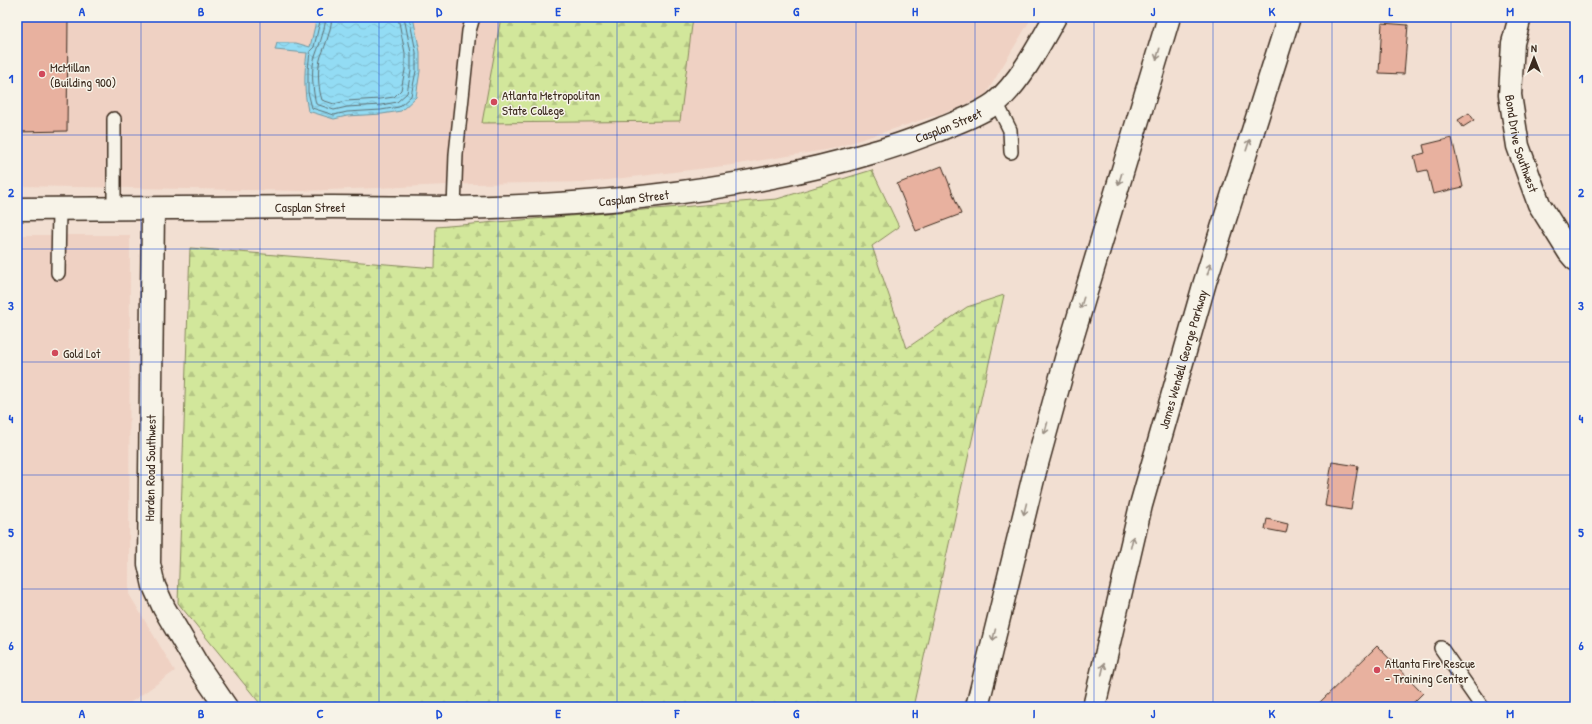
<svg xmlns="http://www.w3.org/2000/svg" width="1592" height="724" font-family="'Patrick Hand',sans-serif">
<defs>
<pattern id="forest-firs" width="22" height="20" patternUnits="userSpaceOnUse"><rect width="22" height="20" fill="#d2e79b"/><path d="M5 1l3.5 6h-7zM16 11l3.5 6h-7z" fill="#b5c685"/></pattern>
<pattern id="water-waves" width="16" height="10" patternUnits="userSpaceOnUse"><rect width="16" height="10" fill="#93dcf4"/><path d="M0 5q4-4 8 0t8 0" fill="none" stroke="#80bdd1"/></pattern>
</defs>
<rect width="100%" height="100%" fill="#f2dfd2"/>
<filter id="ink" filterUnits="userSpaceOnUse"><feTurbulence type="fractalNoise" baseFrequency=".025" numOctaves="2"/><feDisplacementMap in="SourceGraphic" scale="8" xChannelSelector="R" yChannelSelector="G"/><feConvolveMatrix kernelMatrix="1 2 1 2 8 2 1 2 1" color-interpolation-filters="sRGB"/></filter>
<g filter="url(#ink)">
<path fill="#efd1c3" d="M17 17H1032L986 94 956 109 831 149 732 165 590 182 473 184 303 191 17 186Z
M17 235H130L129 594 175 671 124 707H17Z"/>
<path fill="url(#forest-firs)" stroke="#86885c" d="M501 17H693L680 121 482 123Z
M872 170 899 227 872 246 907 348 967 307 1004 295 913 707H263L178 603 190 248 435 268 436 227 777 199Z"/>
<path fill="url(#water-waves)" stroke="#70959e" d="M317 17H413L420 52V71L416 97 401 111 382 114 347 116 334 119 308 111C304 91 304 73 307 53L275 50 277 43H296L310 47Z"/>
<g fill="none" stroke-linecap="round" stroke-linejoin="round">
<path stroke="#5e7174" stroke-width="1" d="M321 17 314 47 310 51 308 70V92L312 108 334 115 347 112 381 110 399 107 411 96 416 71V52L409 17
M326 17C325 29 320 43 316 54 310 66 313 92 316 104L334 110 347 107 381 105 397 102 407 93 411 71V53L404 17
M332 17C331 30 326 44 321 56 317 68 318 88 322 100L334 104 346 101 380 99 394 97 401 90 405 70V53L398 17"/>
</g>
<path fill="#e8b19f" stroke="#3b2a1e" d="M17 17H68L67 131 17 132Z
M1382 23 1408 25 1404 74 1379 73Z
M1469 113 1474 120 1463 127 1458 120Z
M1452 138 1463 187 1433 194 1427 170 1418 172 1414 156 1425 153 1423 145Z
M942 166 961 214 916 231 897 184Z
M1332 462 1358 466 1351 510 1325 506Z
M1267 519 1288 524 1286 533 1265 529Z
M1377 646 1423 693 1409 707H1315Z"/>
<g fill="none" stroke-linecap="round" stroke-linejoin="round">
<g stroke="#3b2a1e" stroke-width="16">
<path id="lane" d="M996 102 1010 130 1011 152
M454 208 456 154 469 31 473 17
M114 209V119
M58 273 59 209
M1441 648 1482 707"/>
</g>
<g stroke="#3b2a1e" stroke-width="25">
<g id="street">
<path id="s1" d="M1520 17 1513 43 1510 95 1518 146 1539 204 1569 252 1575 259"/>
<path id="s2" d="M17 209C122 209 227 207 332 207 372 207 413 208 453 208 596 206 741 192 878 151 900 145 920 137 941 129 959 121 979 115 995 103 1019 84 1040 44 1055 17"/>
<path d="M153 209 149 564 154 586 164 608 198 666 226 707"/>
</g>
</g>
<g stroke="#3b2a1e" stroke-width="25">
<g id="highway">
<path d="M977 707 1035 471 1067 355 1169 17"/>
<path id="s3" d="M1094 707 1141 505 1205 282 1289 17"/>
</g>
</g>
<use href="#lane" stroke="#f7f3e8" stroke-width="13"/>
<use href="#street" stroke="#f7f3e8" stroke-width="22"/>
<use href="#highway" stroke="#f7f3e8" stroke-width="22"/>
</g>
<defs><path id="oneway-shaft" d="M-6 0H5M1.5-3L5.5 0L1.5 3" fill="none" stroke-width="1.6" stroke-linecap="round" stroke-linejoin="round"/></defs>
<g stroke="#998e83">
<use href="#oneway-shaft" transform="translate(1158 54) rotate(107)"/>
<use href="#oneway-shaft" transform="translate(1248 145) rotate(-72)"/>
<use href="#oneway-shaft" transform="translate(1120 179) rotate(107)"/>
<use href="#oneway-shaft" transform="translate(1209 269) rotate(-73)"/>
<use href="#oneway-shaft" transform="translate(1082 303) rotate(107)"/>
<use href="#oneway-shaft" transform="translate(1046 428) rotate(105)"/>
<use href="#oneway-shaft" transform="translate(1025 509) rotate(104)"/>
<use href="#oneway-shaft" transform="translate(1132 542) rotate(-77)"/>
<use href="#oneway-shaft" transform="translate(994 635) rotate(104)"/>
<use href="#oneway-shaft" transform="translate(1103 669) rotate(-77)"/>
</g>
</g>
<path fill="none" stroke="#1d4ed8" stroke-width="1" stroke-opacity="0.55" d="M141 17V707M260 17V707M379 17V707M498 17V707M617 17V707M736 17V707M856 17V707M975 17V707M1094 17V707M1213 17V707M1332 17V707M1451 17V707M17 135H1575M17 249H1575M17 362H1575M17 475H1575M17 589H1575"/>
<g fill="#d1495b" stroke="#f7f3e8" stroke-width="1.5">
<circle cx="42" cy="74" r="4"/>
<circle cx="494" cy="102" r="4"/>
<circle cx="55" cy="353" r="4"/>
<circle cx="1377" cy="670" r="4"/>
</g>
<g text-anchor="middle" dominant-baseline="central" stroke-width="3" stroke-linejoin="round" paint-order="stroke">
<g font-size="13" fill="#3b2a1e" stroke="#f7f3e8" text-anchor="start">
<text x="50" y="67">McMillan<tspan x="50" dy="15">(Building 900)</tspan></text>
<text x="502" y="95">Atlanta Metropolitan<tspan x="502" dy="15">State College</tspan></text>
<text x="63" y="353">Gold Lot</text>
<text x="1385" y="663">Atlanta Fire Rescue<tspan x="1385" dy="15">- Training Center</tspan></text>
</g>
<g font-size="13" fill="#3b2a1e" stroke="#f7f3e8">
<text stroke="none"><textPath href="#s2" startOffset="941">Casplan Street</textPath></text>
<text stroke="none"><textPath href="#s1" startOffset="129">Bond Drive Southwest</textPath></text>
<text stroke="none"><textPath href="#s2" startOffset="617">Casplan Street</textPath></text>
<text stroke="none"><textPath href="#s2" startOffset="293">Casplan Street</textPath></text>
<text stroke="none"><textPath href="#s3" startOffset="359">James Wendell George Parkway</textPath></text>
<text transform="translate(150 468) rotate(-89)">Harden Road Southwest</text>
</g>
</g>
<rect width="1592" height="724" fill="none" stroke="#f7f3e8" stroke-width="44"/>
<g transform="translate(1534 58)" stroke="#f7f3e8" stroke-width="3" paint-order="stroke">
<path d="M0-3L7 15L0 10L-7 15Z" fill="#3b2a1e"/>
<text y="-6" font-size="11" font-weight="bold" text-anchor="middle" fill="#3b2a1e">N</text>
</g>
<rect x="22" y="22" width="1548" height="680" fill="none" stroke="#1d4ed8" stroke-width="1.5"/>
<g font-size="13" text-anchor="middle" font-weight="bold" fill="#1d4ed8">
<text x="82" y="16">A</text>
<text x="201" y="16">B</text>
<text x="320" y="16">C</text>
<text x="439" y="16">D</text>
<text x="558" y="16">E</text>
<text x="677" y="16">F</text>
<text x="796" y="16">G</text>
<text x="915" y="16">H</text>
<text x="1034" y="16">I</text>
<text x="1153" y="16">J</text>
<text x="1272" y="16">K</text>
<text x="1391" y="16">L</text>
<text x="1510" y="16">M</text>
<text x="11" y="83">1</text>
<text x="1581" y="83">1</text>
<text x="11" y="197">2</text>
<text x="1581" y="197">2</text>
<text x="11" y="310">3</text>
<text x="1581" y="310">3</text>
<text x="11" y="423">4</text>
<text x="1581" y="423">4</text>
<text x="11" y="537">5</text>
<text x="1581" y="537">5</text>
<text x="11" y="650">6</text>
<text x="1581" y="650">6</text>
<text x="82" y="718">A</text>
<text x="201" y="718">B</text>
<text x="320" y="718">C</text>
<text x="439" y="718">D</text>
<text x="558" y="718">E</text>
<text x="677" y="718">F</text>
<text x="796" y="718">G</text>
<text x="915" y="718">H</text>
<text x="1034" y="718">I</text>
<text x="1153" y="718">J</text>
<text x="1272" y="718">K</text>
<text x="1391" y="718">L</text>
<text x="1510" y="718">M</text>
</g>
</svg>
